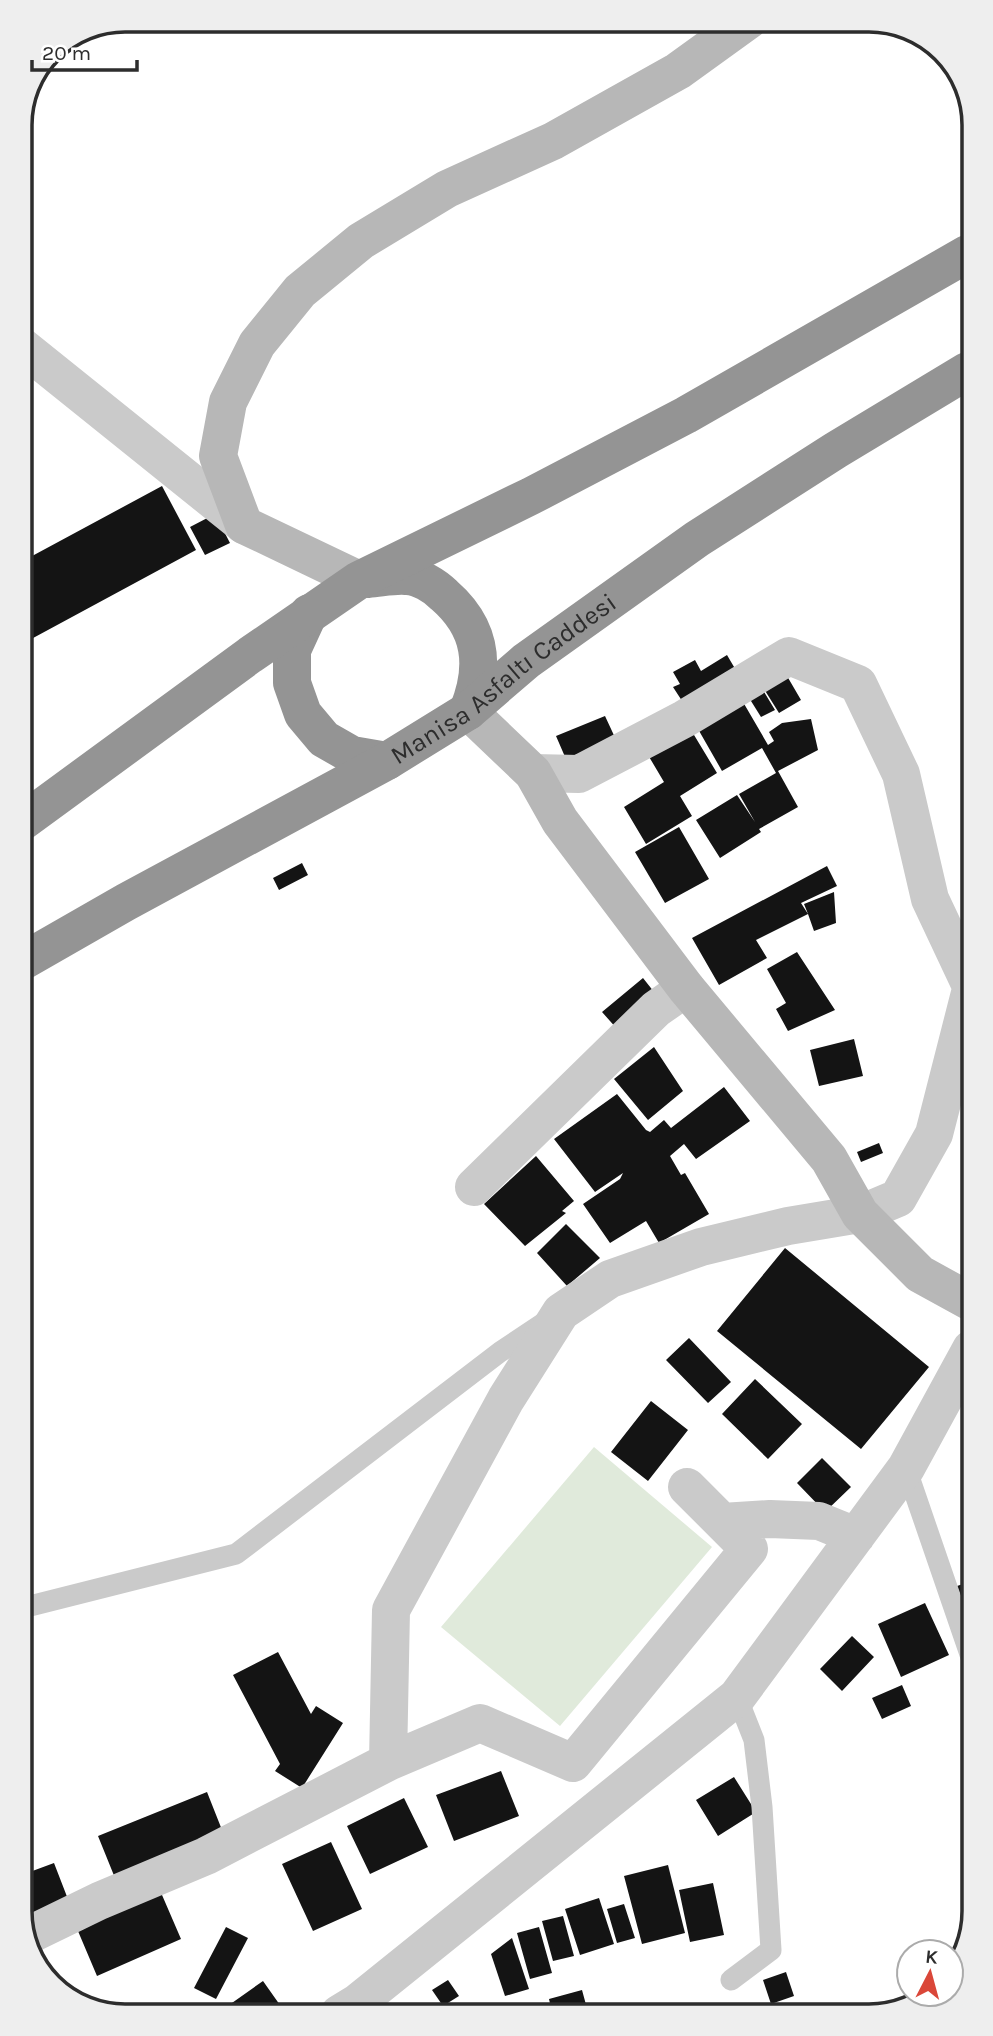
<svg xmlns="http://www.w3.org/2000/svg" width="993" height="2036" font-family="Karla,sans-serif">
<rect width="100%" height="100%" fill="#fff"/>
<path fill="#e0eadb" d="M594 1447 712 1547 560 1726 441 1627Z"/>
<path fill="#141414" d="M162 486 196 550 22 644 21 562Z
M215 514 230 543 205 555 190 527Z
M727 655 737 672 684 704 673 687 680 684 673 672 695 660 701 671Z
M787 676 801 700 779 713 764 689Z
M758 682 775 710 761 717 746 693Z
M743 702 768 745 774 741 769 732 782 723 811 719 818 750 778 771 798 807 759 829 761 832 720 858 696 820 737 795 755 822 739 794 776 773 762 748 722 771 698 729Z
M605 716 618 744 569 766 556 736Z
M691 730 717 773 680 796 692 816 646 844 624 807 664 782 648 755Z
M679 827 709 879 665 903 635 852Z
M302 863 308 875 279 890 273 878Z
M827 866 837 886 801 903 808 914 804 904 834 892 836 923 814 931 808 914 756 940 767 958 719 985 692 938Z
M797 952 835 1010 788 1031 776 1009 786 1003 767 969Z
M643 978 658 997 618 1030 602 1012Z
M854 1039 863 1076 819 1086 810 1050Z
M654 1047 683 1091 648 1120 614 1079Z
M724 1087 750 1121 696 1159 684 1144 670 1156 681 1175 685 1173 709 1214 659 1243 646 1221 610 1243 583 1204 620 1179 623 1173 595 1192 554 1139 617 1094 646 1130 650 1132 664 1120 671 1128Z
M879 1143 883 1153 861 1162 857 1152Z
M536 1156 574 1201 562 1211 566 1213 525 1246 484 1204Z
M970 1198H971V1219L964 1217Z
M566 1224 600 1258 567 1286 537 1253Z
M785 1248 929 1367 861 1449 717 1331Z
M689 1338 731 1382 708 1403 666 1360Z
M755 1379 802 1424 768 1459 722 1414Z
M651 1401 688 1430 648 1481 611 1452Z
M822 1458 851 1487 825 1512 797 1483Z
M972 1581 973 1634 957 1586Z
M925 1603 949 1655 901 1677 878 1624Z
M852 1636 874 1657 842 1691 820 1669Z
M278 1652 311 1714 316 1706 343 1723 302 1788 275 1771 280 1764 233 1675Z
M902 1685 911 1706 882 1719 872 1698Z
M501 1771 519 1816 454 1841 436 1795Z
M734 1777 756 1812 718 1836 696 1800Z
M207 1792 224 1835 115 1878 98 1836Z
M404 1798 428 1847 370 1874 347 1826Z
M331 1842 362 1909 313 1931 282 1864Z
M54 1863 71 1907 27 1923V1873Z
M668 1865 685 1933 642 1944 624 1876Z
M713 1883 724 1935 690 1942 679 1890Z
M159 1888 181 1939 97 1976 75 1924Z
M599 1898 614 1944 580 1955 565 1909Z
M624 1904 635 1938 617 1943 607 1909Z
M563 1916 574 1956 553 1961 542 1921Z
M226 1927 248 1938 216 1999 194 1988Z
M539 1927 552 1973 530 1979 517 1933Z
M512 1938 529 1989 505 1996 491 1954Z
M786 1972 794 1996 771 2004 763 1980Z
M448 1980 459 1996 443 2006 432 1990Z
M263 1981 287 2015H227L222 2010Z
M582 1990 588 2012H552L549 1999Z"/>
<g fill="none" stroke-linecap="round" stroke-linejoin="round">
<path stroke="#cacaca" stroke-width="21" d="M906 1468 973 1663
M26 1607 236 1554 500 1352 545 1322
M731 1980 771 1950 762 1807 754 1740 737 1697"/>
<path stroke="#cacaca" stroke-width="38" d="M20 345 244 525
M533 773 579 774 684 719 789 656 858 684 901 774 930 899 970 984
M474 1187 656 1009 686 988
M722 1522 770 1519 819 1521 856 1536
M388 1762 391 1610 506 1399 561 1312 610 1279 701 1247 788 1226 860 1214 898 1198 934 1134 970 993
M27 1936 99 1901 206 1856 388 1762 480 1723 573 1763 749 1549 687 1487
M339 2014 357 2003 737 1697 906 1468 971 1349"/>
<path stroke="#b7b7b7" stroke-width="38" d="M359 580 244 525 218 456 228 402 257 344 300 291 361 241 447 189 553 141 678 71 750 19
M468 711 533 773 560 821 686 988 829 1159 860 1214 920 1274 971 1302"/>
<g stroke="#949494" stroke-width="38">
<path d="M368 579C381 578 394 575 406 576 419 576 435 586 444 595 482 628 486 666 468 711"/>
<path d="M309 613 292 650V683L303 714 324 739 352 755 387 761"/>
<path d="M22 822 250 655 359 580 531 496 686 415 967 254"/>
<path id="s1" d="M23 961 126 902 387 761 468 711 526 661 697 539 836 450 967 371"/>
</g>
</g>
<g text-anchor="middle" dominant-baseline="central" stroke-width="7" stroke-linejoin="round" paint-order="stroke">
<g font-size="26" fill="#2d2d2d" stroke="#fff">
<text stroke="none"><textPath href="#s1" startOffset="558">Manisa Asfaltı Caddesi</textPath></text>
</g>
</g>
<path d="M0 0H993V2036H0ZM125 32H869A93 93 0 0 1 962 125V1911A93 93 0 0 1 869 2004H125A93 93 0 0 1 32 1911V125A93 93 0 0 1 125 32Z" fill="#eee" fill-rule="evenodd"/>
<path fill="none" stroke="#2d2d2d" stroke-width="3.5" d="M125 32H869A93 93 0 0 1 962 125V1911A93 93 0 0 1 869 2004H125A93 93 0 0 1 32 1911V125A93 93 0 0 1 125 32Z"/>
<g transform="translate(930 1973) rotate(6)"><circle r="33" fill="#ffffff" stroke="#ababab" stroke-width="2"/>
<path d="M0-5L12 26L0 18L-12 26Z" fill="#da4739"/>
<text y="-10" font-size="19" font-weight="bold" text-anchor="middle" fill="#2d2d2d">K</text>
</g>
<path d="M32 60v10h105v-10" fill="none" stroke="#2d2d2d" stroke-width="3.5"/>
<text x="42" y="60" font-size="21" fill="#2d2d2d" stroke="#ffffff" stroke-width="5" paint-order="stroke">20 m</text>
</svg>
